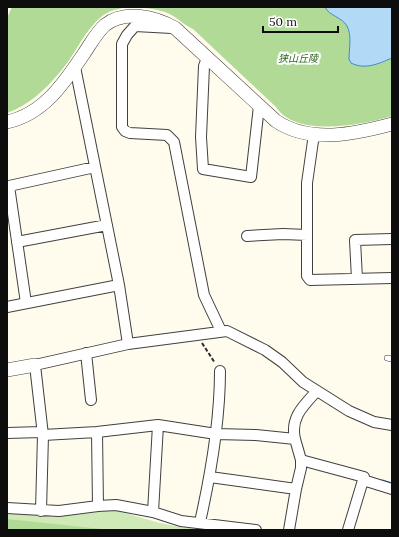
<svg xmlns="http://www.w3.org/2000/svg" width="399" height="537" font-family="Lora,'Noto Sans JP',serif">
<rect width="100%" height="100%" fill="#fffced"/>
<path fill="#cfe9b7" d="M114 510 160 523 180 527 209 530H7V511L58 517Z"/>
<path fill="#b1da96" d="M12 7H129C120 8 112 10 105 14 85 28 76 54 60 72 45 90 29 105 7 113V18Z
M129 7H325C329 16 342 17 347 26 352 35 349 49 349 59L351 63H381L392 58V116C362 125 296 138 276 107L193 29C186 26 181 21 175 17 161 8 145 8 129 7Z
M7 519 111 530H7Z"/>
<path fill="#b2d9f6" stroke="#398bce" d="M325 7H392V58C378 64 365 70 351 63L349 59C349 49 352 35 347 26 342 17 329 16 325 7Z"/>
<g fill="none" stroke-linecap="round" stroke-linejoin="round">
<path stroke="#398bce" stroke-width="3" d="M382 481 392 484"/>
<g stroke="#404040" stroke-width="6">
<path id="service" d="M387 358 392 359"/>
</g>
<g stroke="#404040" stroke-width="12">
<path id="minor" d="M172 28 135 26 127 35 122 44V127L125 131 130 133 167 135 174 142 204 295 221 331
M207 58 204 66 201 137 203 169 251 177 259 106
M75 67 119 285 128 344
M314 134 307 183V276L310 280 392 278
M247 236 283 234 307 235
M17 242 107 225
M357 279 355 240 392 239
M26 303 9 186 95 167
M7 307 119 285
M86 353 91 400
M97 432 98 506
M7 433 42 432
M43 435 97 432 158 425 216 434 256 435 295 439 301 460V468L296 489 289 530
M295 439C290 418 303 406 316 392
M301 460 364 477 348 530
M210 477 296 489
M363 480 392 489
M7 508 59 511 98 506 116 505 153 512 181 521 256 530
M41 511 43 435 35 365 128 344 227 331 265 350 282 362 303 382 349 411 374 422 392 425
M153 512 158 425
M200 522C211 473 220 422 220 371"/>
</g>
<g stroke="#404040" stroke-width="14">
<path id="tertiary" d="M7 122C44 114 65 82 85 52 91 43 97 32 105 25 125 9 156 17 175 28L276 121C310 144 355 134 392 124
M7 370 35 365"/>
</g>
<path stroke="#2f2f2f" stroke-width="2" stroke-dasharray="4 2" stroke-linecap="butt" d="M202 343 215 363"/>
<use href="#service" stroke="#fff" stroke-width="5"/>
<use href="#minor" stroke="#fff" stroke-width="10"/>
<use href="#tertiary" stroke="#fff" stroke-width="13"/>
</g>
<g text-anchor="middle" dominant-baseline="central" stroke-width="4" stroke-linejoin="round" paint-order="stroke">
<g font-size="10" font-style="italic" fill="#29651d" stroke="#fff">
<text x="298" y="58">狭山丘陵</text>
</g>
</g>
<rect width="399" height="537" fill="none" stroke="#0d0d0d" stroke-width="16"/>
<path d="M263 26v6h75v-6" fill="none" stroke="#0d0d0d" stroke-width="2"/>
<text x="269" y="26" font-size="12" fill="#0d0d0d" stroke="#ffffff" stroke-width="3" paint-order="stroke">50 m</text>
</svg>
